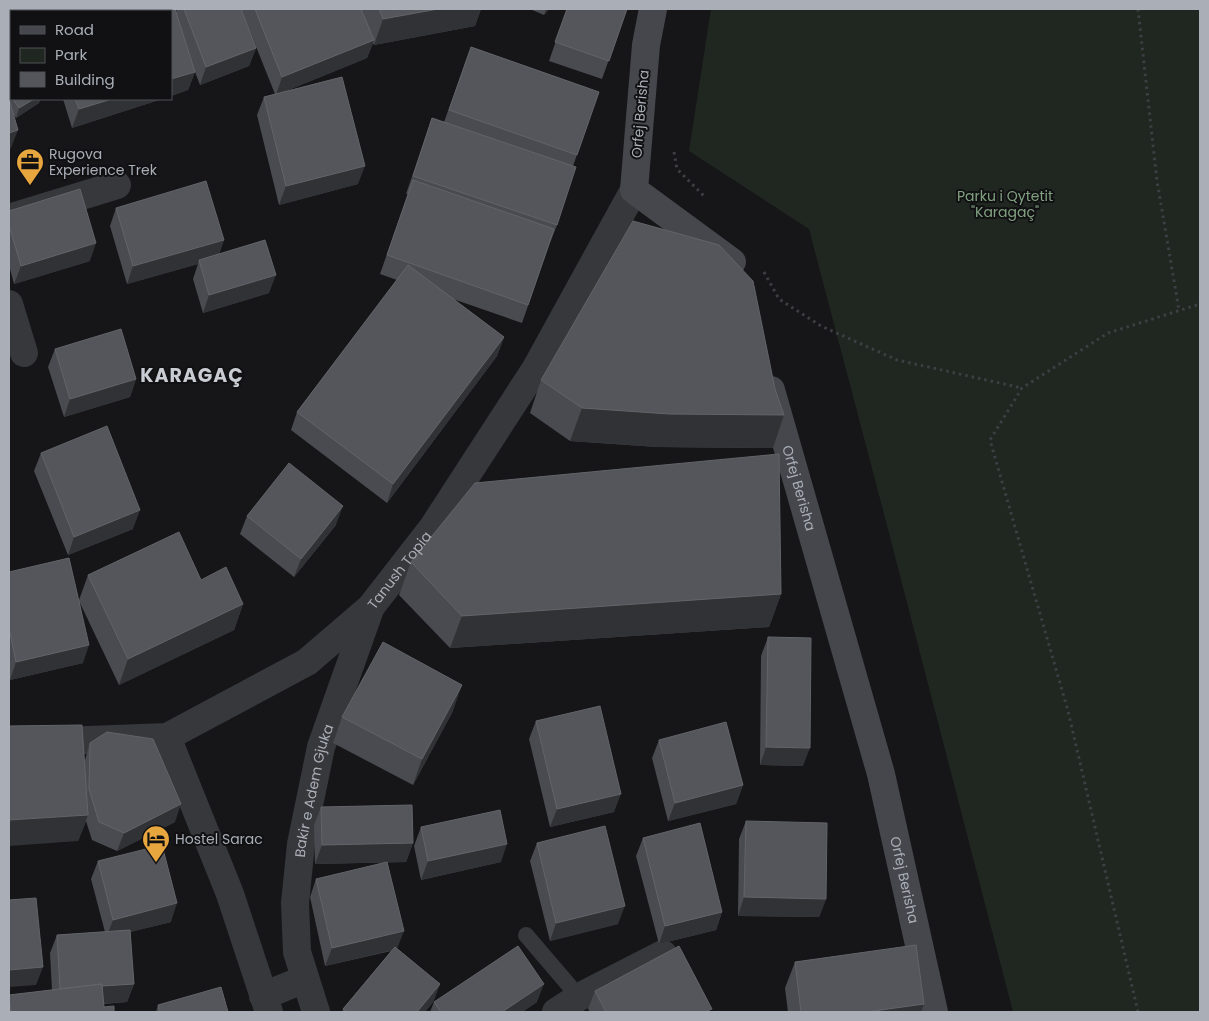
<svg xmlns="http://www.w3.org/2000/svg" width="1209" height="1021" font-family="Poppins,sans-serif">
<rect width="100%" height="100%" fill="#161618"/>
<path fill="#202721" d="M711 9H1200V1012H1013L883 510 809 229 689 151Z"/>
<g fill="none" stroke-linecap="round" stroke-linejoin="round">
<path stroke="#3d3f43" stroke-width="3" stroke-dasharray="2.5 4" stroke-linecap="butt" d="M1138 9 1157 181 1179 310
M674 152 677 169 705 197
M764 272 779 299 821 326 897 360 1022 388
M1138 1012 1068 711 990 440 1022 388 1108 333 1200 304"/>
<path stroke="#37383c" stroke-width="16" d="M526 935 579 997"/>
<g stroke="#37383c" stroke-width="28">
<path d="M9 218 117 185"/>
<path d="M9 304 24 353"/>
<path d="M167 737 230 894 269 1012"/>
<path id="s1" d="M9 743 167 737 307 662 370 608 433 527 536 368 634 190"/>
<path d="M263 996 305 979"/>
<path id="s2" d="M316 1012 297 952 295 903 301 844 321 747 370 609"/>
<path d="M556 1012 579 997 663 954"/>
</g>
<g stroke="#45474c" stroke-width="28">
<path d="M653 9 646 45 634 190 732 262"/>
<path d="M20 11 28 9"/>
<path id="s3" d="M771 390 881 774 934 1012"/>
</g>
</g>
<path fill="#4a4b50" d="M177 9H241L256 48 249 66 200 85 195 72 188 90 171 96V11L176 12Z
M241 9H481L475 26 374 45 373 43 367 58 286 91 358 184 279 205 257 115 264 97 275 94Z
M530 9H549L544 15Z
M567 9H627L602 79 549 61Z
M471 47 599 92 573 166 557 225 550 243 522 323 453 299 504 337 497 356 387 503 291 430 297 412 397 280 380 274 408 194H406L432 118 444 122Z
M11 48V99H40L39 103 16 118 12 112 11 148 9 149V49Z
M63 99H162L72 128Z
M116 208 224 240 219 254 269 293 203 313 193 279 198 264 127 284 110 226Z
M9 211 90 261 14 284 9 265Z
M55 349 136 379 130 397 64 417 48 367Z
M541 380 775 389 784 415 773 448 657 447 570 441 530 413Z
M41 453 133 529 68 555 34 471Z
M247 516 336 525 294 577 240 534Z
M411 562 781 594 769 627 450 648 399 595Z
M9 572 79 600 88 575 201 580 243 604 234 630 119 685 80 603 83 663 10 680 9 676Z
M768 637 803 766 760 765 761 656Z
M453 711 413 785 333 743 342 717Z
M536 721 614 812 550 827 529 739Z
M659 740 743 785 736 804 668 821 652 758Z
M90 743 175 822 117 851 92 840 86 821 78 841 85 760Z
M321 807 413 843 406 862 315 864 314 825Z
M746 821 826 899 819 917 738 916 739 839Z
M421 827 501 862 421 880 414 846Z
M643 838 722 912 716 930 659 944 636 856Z
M537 843 618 924 550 941 530 861Z
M98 861 171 922 130 932 134 984 127 1002 104 1004V1007L114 1012H9V995L52 990 50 953 57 935 105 932 91 879Z
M316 879 397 949 440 984 433 1002 425 1012H342L343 1009 391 951 325 966 310 897Z
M795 962 924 1004 921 1012H788L785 988Z
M595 991 710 1012H590L588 1009Z
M434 1002H537L522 1012H430Z
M158 1005 228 1012H156Z"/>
<path fill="#313235" d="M438 9H481L475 26 374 45 383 19Z
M546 9H549L544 15Z
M374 40 367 58 276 95 282 77Z
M256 48 249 66 200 85 206 67Z
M195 72 188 90 171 96V79Z
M34 99H40L39 103 16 118 19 108Z
M112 99H162L72 128 79 109Z
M18 130 11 148 9 149V133Z
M365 166 358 184 279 205 286 186Z
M224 240 217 258 199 260 198 264 127 284 133 266Z
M96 243 90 261 14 284 21 266Z
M276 275 269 293 203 313 209 295Z
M504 337 497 356 387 503 393 484Z
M136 379 130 397 64 417 70 399Z
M582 408 784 415 773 448 657 447 570 441Z
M343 506 336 525 294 577 301 559Z
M140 510 133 529 68 555 74 537Z
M781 594 769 627 450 648 462 616Z
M243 604 234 630 119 685 128 659Z
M89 645 83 663 10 680 16 662Z
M462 685 453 711 413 785 422 759Z
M766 747 810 748 803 766 760 765Z
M743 785 736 804 668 821 675 803Z
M621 794 614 812 550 827 557 809Z
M181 804 175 822 117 851 124 833Z
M88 815 78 841 9 846V820Z
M413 843 406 862 315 864 322 845Z
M507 844 501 862 421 880 428 861Z
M744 897 826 899 819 917 738 916Z
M177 903 171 922 106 938 113 920Z
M625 906 618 924 550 941 556 923Z
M722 912 716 930 659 944 665 926Z
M404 931 397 949 325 966 332 948Z
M43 967 36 985 9 987V970Z
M134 984 127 1002 53 1007 60 989Z
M440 984 433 1002 425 1012H417Z
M544 984 537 1002 522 1012H502Z
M924 1004 921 1012H867Z"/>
<path fill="#54565b" stroke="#626469" d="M126 9H175L195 72 171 79V11H118Z
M184 9H241L256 48 206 67Z
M255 9H361L374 40 282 77Z
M379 9H438L383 19Z
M567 9H627L609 61 555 42Z
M471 47 599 92 577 155 449 110Z
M11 48V95L9 92V49Z
M342 77 365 166 286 186 264 97Z
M9 99 18 130 9 133Z
M13 99H34L19 108Z
M75 99H112L79 109Z
M432 118 576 167 557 225 413 176Z
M413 180 554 229 528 305 387 255Z
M206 181 224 240 133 266 116 208Z
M80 189 96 243 21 266 9 225V211Z
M633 221 719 245 753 281 775 389 784 415 669 414 582 408 541 380Z
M265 240 276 275 209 295 199 260Z
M408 265 504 337 393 484 297 412Z
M121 329 136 379 70 399 55 349Z
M107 426 140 510 74 537 41 453Z
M779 454 781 594 462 616 411 562 475 483Z
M289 463 343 506 301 559 247 516Z
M179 532 201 580 226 567 243 604 128 659 88 575Z
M69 558 89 645 16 662 9 628V572Z
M768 637 811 638 810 748 766 747Z
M383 642 462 685 422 759 342 717Z
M600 706 621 794 557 809 536 721Z
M726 722 743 785 675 803 659 740Z
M82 725 88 815 9 820V726Z
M107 732 153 739 181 804 124 833 99 822 89 789 90 743Z
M412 805 413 843 322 845 321 807Z
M500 810 507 844 428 861 421 827Z
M746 821 827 823 826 899 744 897Z
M700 823 722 912 665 926 643 838Z
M605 826 625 906 556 923 537 843Z
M162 845 177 903 113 920 98 861Z
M387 862 404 931 332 948 316 879Z
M36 898 43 967 9 970V900Z
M130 930 134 984 102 986V984L60 989 57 935Z
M916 945 924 1004 867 1012H801L795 962Z
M518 946 544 984 502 1012H441L434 1002Z
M679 946 712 1009 705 1012H606L595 991Z
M395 947 440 984 417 1012H346L343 1009Z
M102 984 104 1007 114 1006V1012H11L9 995Z
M221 987 228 1012H160L158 1005Z"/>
<defs>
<g id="office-pin" transform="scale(1.4375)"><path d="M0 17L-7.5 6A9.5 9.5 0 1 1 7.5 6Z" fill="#e7a63e" stroke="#111113"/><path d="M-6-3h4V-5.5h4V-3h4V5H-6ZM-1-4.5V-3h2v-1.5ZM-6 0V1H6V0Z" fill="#111"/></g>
<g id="hotel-pin" transform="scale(1.4375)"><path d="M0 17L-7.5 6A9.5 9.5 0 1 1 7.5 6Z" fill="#e7a63e" stroke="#111113"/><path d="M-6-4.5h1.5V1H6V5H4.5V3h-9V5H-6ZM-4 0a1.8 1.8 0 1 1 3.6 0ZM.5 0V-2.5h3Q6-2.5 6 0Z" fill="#111"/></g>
</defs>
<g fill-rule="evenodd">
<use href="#office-pin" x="30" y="162"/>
<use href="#hotel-pin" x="156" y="839"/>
</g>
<g text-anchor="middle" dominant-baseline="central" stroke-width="4" stroke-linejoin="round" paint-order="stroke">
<g font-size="14" fill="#a9aeb7" stroke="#111113">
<text transform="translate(640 114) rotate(-85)">Orfej Berisha</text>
<text stroke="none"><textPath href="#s3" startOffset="102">Orfej Berisha</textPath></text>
<text stroke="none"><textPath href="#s1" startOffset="448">Tanush Topia</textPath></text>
<text stroke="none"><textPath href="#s2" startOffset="226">Bakir e Adem Gjuka</textPath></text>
<text stroke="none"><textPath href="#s3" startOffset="508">Orfej Berisha</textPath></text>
</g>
<g font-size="14" fill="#a9aeb7" stroke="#111113" text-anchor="start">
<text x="49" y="154">Rugova<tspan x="49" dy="16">Experience Trek</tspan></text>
<text x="175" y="839">Hostel Sarac</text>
</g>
<g font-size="14" fill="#81a181" stroke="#111113">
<text x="1005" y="196">Parku i Qytetit<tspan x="1005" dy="16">"Karagaç"</tspan></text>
</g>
<g font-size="19" font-weight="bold" letter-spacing="1" fill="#c9cdd3" stroke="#111113">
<text x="192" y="375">KARAGAÇ</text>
</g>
</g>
<rect width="1209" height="1021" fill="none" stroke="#a9aeb7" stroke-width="20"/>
<rect x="10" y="10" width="162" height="90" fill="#111113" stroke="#4e5055"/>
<rect x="20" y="26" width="25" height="8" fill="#45474c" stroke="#4e5055"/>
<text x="55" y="35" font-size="15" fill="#a9aeb7">Road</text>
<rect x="20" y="48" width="25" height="15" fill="#202721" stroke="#4e5055"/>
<text x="55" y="60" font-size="15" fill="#a9aeb7">Park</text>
<rect x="20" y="72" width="25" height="15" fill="#54565b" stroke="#4e5055"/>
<text x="55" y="85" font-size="15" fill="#a9aeb7">Building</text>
</svg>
